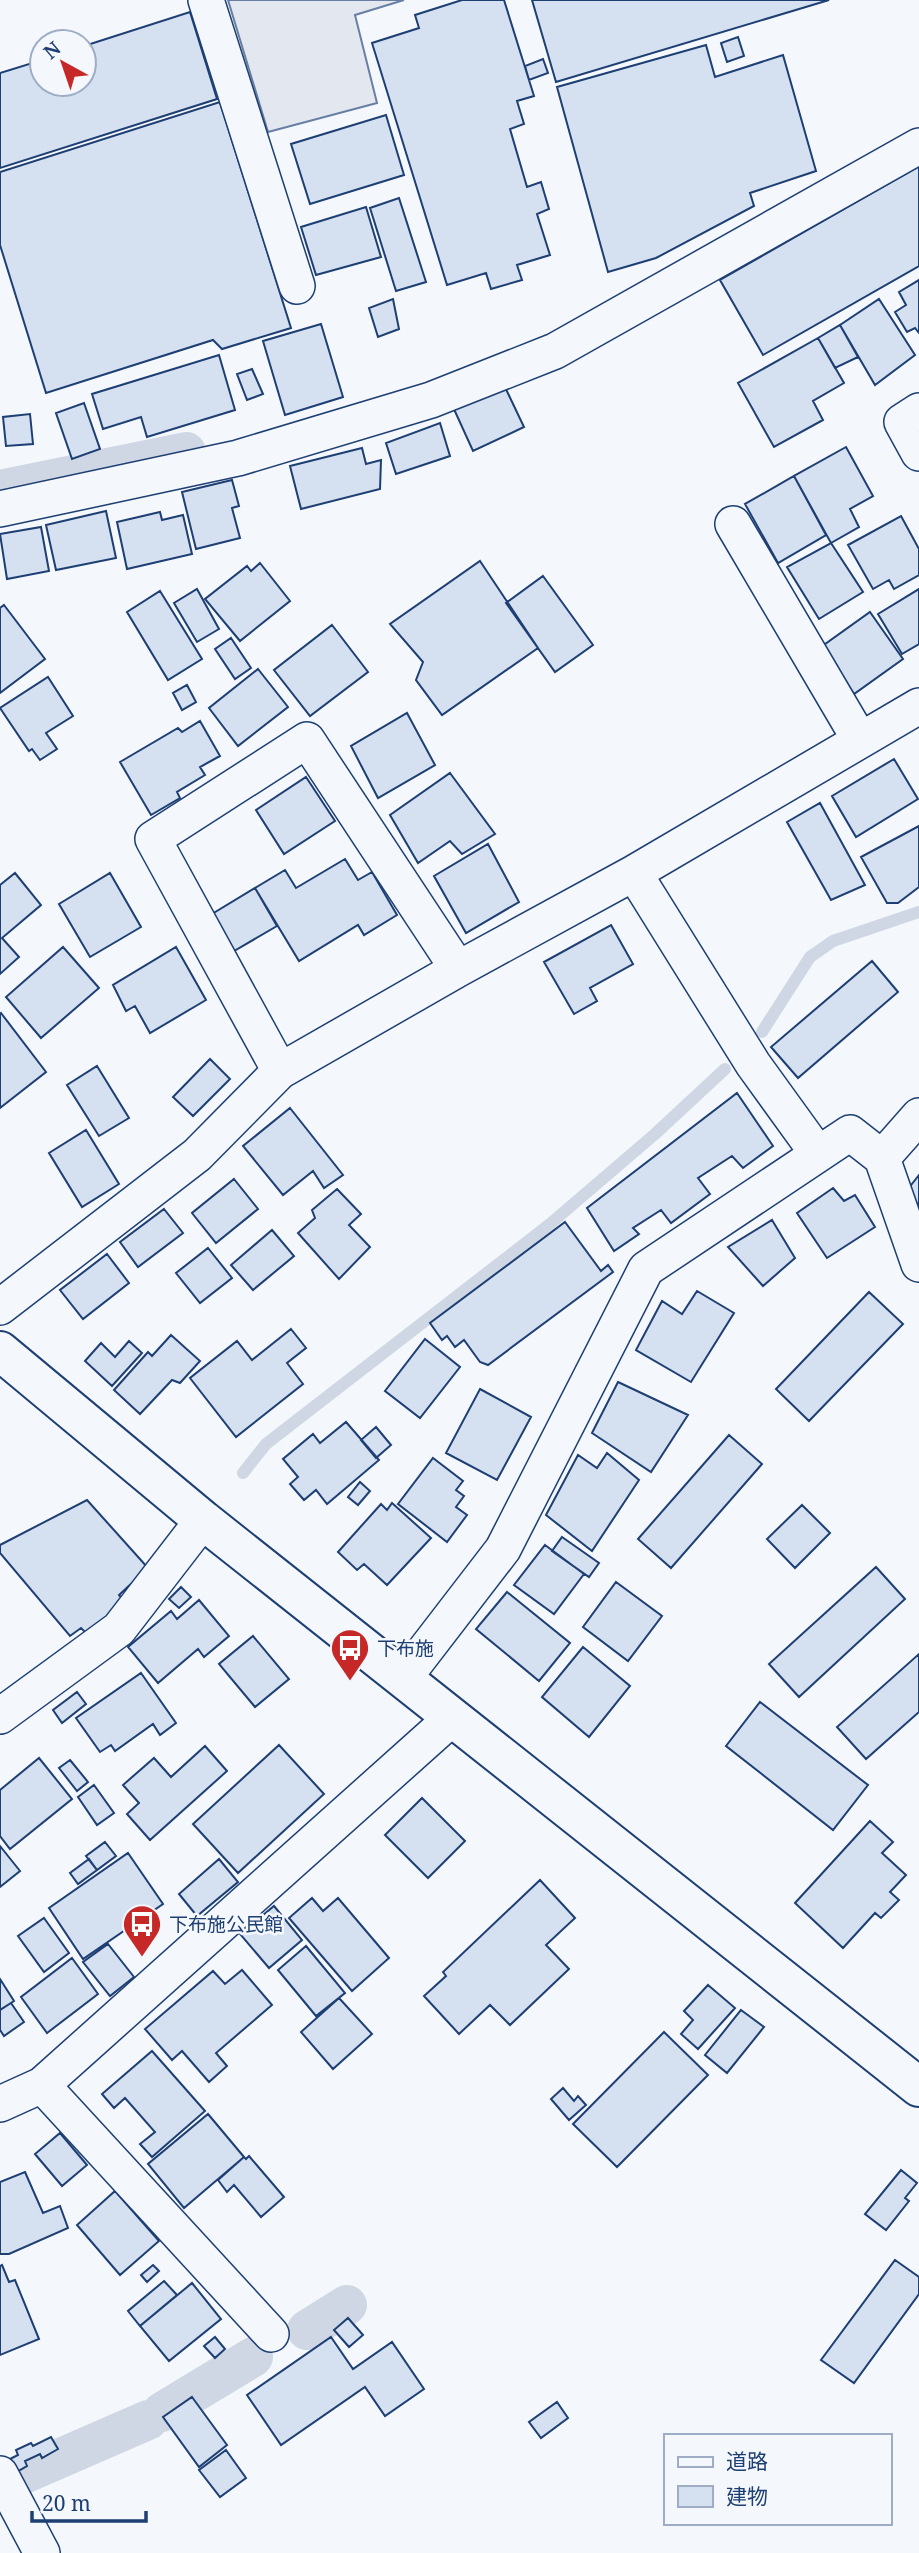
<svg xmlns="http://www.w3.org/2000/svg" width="919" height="2553" font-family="'Noto Serif','Noto Sans JP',serif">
<rect width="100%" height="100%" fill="#f4f7fb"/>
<path fill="#e3e8f0" stroke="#687fa3" stroke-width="2" d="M228 0H404L355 15 377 103 268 132Z"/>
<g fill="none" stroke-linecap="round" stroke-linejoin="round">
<path stroke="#cfd7e4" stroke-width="12" d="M762 1032 810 957 833 941 919 912
M243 1473 266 1444 550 1224 655 1134 725 1069"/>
<path stroke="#cfd7e4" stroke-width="40" d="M0 490 186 452
M307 2330 347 2305
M162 2412 253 2357
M10 2480 148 2420"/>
</g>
<path fill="#d5e0f0" stroke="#1d3f73" stroke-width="2" d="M462 0H504L534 96 517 101 524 124 510 129 527 187 541 182 549 209 537 214 550 255 517 265 522 280 491 289 486 273 447 285 372 43 419 28 415 15Z
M532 0H829L556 82Z
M190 12 217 99 0 168V73L42 60V84H84V46Z
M738 37 744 56 727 62 721 43Z
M706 45 715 77 783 55 816 171 750 193 754 206 656 258 608 272 557 87Z
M543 59 548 73 529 80 525 66Z
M220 102 291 328 222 349 213 340 46 393 0 245V172Z
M386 115 404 175 310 204 291 144Z
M919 166V266L763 355 720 280Z
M399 198 426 282 396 291 370 208Z
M366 207 381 257 316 275 301 227Z
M919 280V333L915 328 907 332 895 312 906 305 899 292Z
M393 299 399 329 378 337 369 308Z
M879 299 915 355 875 385 840 325Z
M321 324 343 397 285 415 263 341Z
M840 325 858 357 835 368 818 338Z
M818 338 844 383 813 401 823 420 774 447 738 383Z
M219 355 235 410 147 437 141 417 103 429 92 394Z
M252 369 263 394 247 400 237 374Z
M504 385 524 427 473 451 453 407Z
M84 403 100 449 72 459 56 413Z
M30 414 33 444 6 446 3 417Z
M440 423 450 456 396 474 386 443Z
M846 447 873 496 850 509 859 527 831 543 794 476Z
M362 448 366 464 381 460 380 489 301 509 290 466Z
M794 476 826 535 778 563 745 504Z
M232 480 239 506 232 508 240 538 196 549 182 492Z
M106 511 116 558 56 570 46 525Z
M160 512 162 520 183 515 192 554 127 569 117 522Z
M901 516 919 549V575L894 589 889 580 873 589 848 545Z
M41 527 49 571 7 579 0 534Z
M831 543 863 592 819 619 787 567Z
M480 561 538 648 442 715 416 680 423 662 390 624Z
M260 563 290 601 240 641 205 599 247 566 251 571Z
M543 576 593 645 555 672 506 603Z
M197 589 219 629 197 642 174 603Z
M919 589V644L902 654 878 614Z
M160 591 202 659 168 680 127 612Z
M4 605 45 659 0 693V608Z
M870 612 903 659 854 694 821 647Z
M332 625 368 672 310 716 274 670Z
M231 638 251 668 235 679 215 649Z
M258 669 288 707 238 746 209 708Z
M48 677 73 716 46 733 57 749 40 760 32 749 29 751 0 708Z
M187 685 196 702 182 710 173 693Z
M407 713 435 765 378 798 351 746Z
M200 721 220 756 200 767 205 775 177 792 180 798 151 815 120 762 178 728 182 732Z
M894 759 918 799 856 837 832 796Z
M450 773 495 834 462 854 450 841 418 863 390 815Z
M306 777 335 821 284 854 256 810Z
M820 803 865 885 831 900 787 822Z
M919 826V887L898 903H887L861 857Z
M488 844 519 902 466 933 434 876Z
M345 859 358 880 372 872 397 915 364 935 358 925 299 961 255 888 285 870 296 888Z
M15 873 41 905 2 938 19 957 0 974V885Z
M110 873 141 927 90 957 59 904Z
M255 888 277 926 229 954 207 917Z
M611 925 633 964 590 988 597 1001 574 1014 544 962Z
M63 947 99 988 41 1038 6 997Z
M176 947 206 1000 150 1033 135 1006 126 1011 113 985Z
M872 961 898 992 798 1078 771 1047Z
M1 1013 46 1072 0 1108V1014Z
M210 1059 230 1079 193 1116 173 1097Z
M97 1066 129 1118 99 1136 67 1085Z
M737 1093 773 1146 743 1168 732 1156 698 1178 710 1194 671 1223 661 1210 633 1228 639 1234 614 1251 587 1208Z
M290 1108 343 1175 324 1188 313 1171 283 1195 243 1146Z
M86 1130 119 1184 82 1207 49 1153Z
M919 1175V1205L904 1194Z
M234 1179 258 1209 216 1243 192 1213Z
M833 1188 844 1201 855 1195 875 1227 827 1258 797 1213Z
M337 1189 361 1214 349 1225 370 1247 339 1279 298 1233 315 1218 312 1210Z
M164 1209 183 1233 138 1267 120 1242Z
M772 1220 795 1258 763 1286 728 1247Z
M565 1222 601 1271 608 1265 613 1272 488 1365 480 1362 464 1340 455 1347 447 1336 442 1340 430 1323Z
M272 1230 294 1256 253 1290 231 1265Z
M208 1248 232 1278 200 1303 176 1273Z
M107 1254 129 1283 83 1319 60 1290Z
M697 1291 734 1313 691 1382 636 1350 662 1301 682 1314Z
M869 1292 903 1324 809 1421 776 1389Z
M291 1329 306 1348 287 1363 303 1384 236 1437 190 1378 237 1341 252 1360Z
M171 1335 200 1361 180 1383 172 1380 140 1414 114 1390 148 1352 152 1356Z
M425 1339 460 1367 420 1418 385 1391Z
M129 1341 142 1353 112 1386 85 1361 101 1343 115 1357Z
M618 1382 688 1415 651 1472 592 1433Z
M480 1389 531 1417 497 1480 446 1453Z
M346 1422 379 1460 327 1504 316 1490 304 1500 290 1484 298 1477 283 1459 313 1434 320 1443Z
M376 1427 391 1445 376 1458 361 1440Z
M729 1435 762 1464 671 1568 638 1539Z
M607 1453 639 1480 592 1551 546 1515 578 1455 597 1468Z
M433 1458 463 1481 456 1490 464 1496 456 1507 467 1515 447 1542 398 1504Z
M360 1482 370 1491 358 1505 348 1497Z
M87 1500 148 1568 119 1595 127 1604 89 1636 81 1628 70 1636 0 1553V1545Z
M392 1503 431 1538 387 1585 364 1564 357 1570 338 1552 381 1504 387 1510Z
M802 1505 830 1533 795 1568 767 1539Z
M562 1537 599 1563 589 1577 552 1551Z
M545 1545 584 1574 554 1614 514 1585Z
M876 1567 905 1599 799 1697 769 1664Z
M616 1582 662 1616 628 1661 583 1627Z
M181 1587 191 1597 179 1608 169 1599Z
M507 1592 570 1643 539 1681 476 1629Z
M199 1600 229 1636 204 1657 198 1649 158 1683 128 1647 171 1611 177 1619Z
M253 1636 289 1679 255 1707 219 1664Z
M583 1647 630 1686 589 1737 542 1697Z
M919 1654V1712L866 1759 837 1727Z
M141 1673 176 1723 160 1735 153 1724 115 1751 111 1745 100 1752 76 1718Z
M77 1692 86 1704 62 1723 53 1710Z
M760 1702 868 1785 833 1830 726 1746Z
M279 1745 324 1794 238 1873 193 1824Z
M205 1746 227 1771 150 1840 127 1814 139 1803 123 1785 154 1758 171 1777Z
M39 1758 72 1799 10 1849 0 1836V1790Z
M70 1760 88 1782 77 1791 59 1768Z
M94 1785 114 1813 97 1825 78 1797Z
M422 1798 465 1841 428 1878 385 1835Z
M870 1821 893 1842 882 1853 906 1875 890 1892 899 1900 881 1918 875 1913 843 1948 795 1903Z
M105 1842 116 1856 97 1870 86 1856Z
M0 1846 20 1871 0 1887Z
M128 1853 163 1904 83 1959 49 1908Z
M89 1859 97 1870 78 1884 70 1873Z
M219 1859 238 1882 197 1916 179 1894Z
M540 1880 575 1918 546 1945 569 1969 510 2025 490 2005 459 2034 424 1996 446 1976 443 1972Z
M312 1898 323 1911 338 1898 389 1958 352 1991 289 1918Z
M274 1906 302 1940 269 1968 240 1934Z
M44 1918 69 1953 44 1972 18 1936Z
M108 1944 134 1977 110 1996 83 1962Z
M306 1946 345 1993 316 2016 278 1970Z
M72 1958 98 1994 47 2033 21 1997Z
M242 1970 272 2005 216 2053 227 2066 209 2082 182 2051 172 2060 145 2029 213 1971 225 1984Z
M0 1979 14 2001 0 2010Z
M708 1985 735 2008 698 2049 681 2034 693 2020 684 2011Z
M339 1998 372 2034 333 2069 301 2032Z
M11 2003 24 2022 4 2036 0 2030V2010Z
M741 2010 764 2027 727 2073 705 2055Z
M664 2032 708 2075 617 2167 573 2124Z
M152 2051 205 2111 152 2157 140 2144 155 2132 125 2098 114 2108 102 2094Z
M563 2088 574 2101 578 2096 586 2105 569 2120 551 2099Z
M208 2114 244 2157 184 2208 148 2164Z
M60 2133 87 2165 62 2186 35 2154Z
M249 2156 284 2197 261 2217 234 2185 227 2192 218 2180 244 2157 246 2159Z
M901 2170 917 2183 905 2198 909 2201 886 2230 865 2214Z
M25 2172 43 2213 60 2206 68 2228 9 2254H0V2182Z
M115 2191 159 2241 120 2275 77 2225Z
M895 2260 919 2277V2294L854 2383 821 2360Z
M2 2265 9 2282 15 2280 39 2339 0 2355V2266Z
M153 2265 159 2271 147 2282 141 2275Z
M164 2281 177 2295 140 2326 128 2311Z
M192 2283 221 2319 169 2361 140 2326Z
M348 2318 363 2335 349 2347 334 2330Z
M215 2337 225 2349 215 2358 204 2346Z
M331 2337 353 2369 392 2342 424 2389 385 2416 365 2387 281 2445 247 2395Z
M192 2397 227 2445 199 2467 163 2417Z
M557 2402 568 2418 541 2438 529 2422Z
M51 2437 58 2449 42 2458 40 2454 25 2461 27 2466 13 2474 6 2461 18 2455 16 2450 31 2443 33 2446Z
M226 2450 246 2478 220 2497 199 2470Z"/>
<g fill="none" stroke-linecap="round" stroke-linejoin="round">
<g stroke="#1d3f73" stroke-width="38">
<path id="street" d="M206 0 297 286
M919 411 902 422 919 453
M0 509 238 458 431 400 555 351 919 146
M733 524 860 740
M634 873 753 1064 818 1154
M280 1071 153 839 307 740 458 969
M919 1116 882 1158 919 1264
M0 1307 197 1155 280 1071 458 969 634 873 919 706
M403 1679 503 1549 646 1269 850 1133 882 1158
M0 1716 119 1629 203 1520
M42 2085 271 2334
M0 2104 42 2085 452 1718
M0 2474 42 2553"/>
</g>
<g stroke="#1d3f73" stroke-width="42">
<path id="secondary" d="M0 1351 203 1520 919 2087"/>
</g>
<use href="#street" stroke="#f4f7fb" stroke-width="35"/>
<use href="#secondary" stroke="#f4f7fb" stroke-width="38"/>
</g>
<defs>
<g id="bus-pin" transform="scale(2.0125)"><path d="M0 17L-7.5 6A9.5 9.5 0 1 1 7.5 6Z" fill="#c62828" stroke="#f4f7fb"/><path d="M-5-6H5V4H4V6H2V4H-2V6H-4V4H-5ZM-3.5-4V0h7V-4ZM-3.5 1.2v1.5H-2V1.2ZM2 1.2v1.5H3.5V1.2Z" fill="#fff"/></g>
</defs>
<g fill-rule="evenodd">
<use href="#bus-pin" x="350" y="1648"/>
<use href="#bus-pin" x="142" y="1924"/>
</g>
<g text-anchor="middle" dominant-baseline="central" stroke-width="5" stroke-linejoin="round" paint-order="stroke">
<g font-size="19" fill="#1d3f73" stroke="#f4f7fb" text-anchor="start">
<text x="377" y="1648">下布施</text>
<text x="169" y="1924">下布施公民館</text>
</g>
</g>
<rect x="664" y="2434" width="228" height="91" fill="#f4f7fb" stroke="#9eadc5" stroke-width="2"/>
<rect x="678" y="2457" width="35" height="10" fill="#f4f7fb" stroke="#9eadc5" stroke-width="2"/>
<text x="726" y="2469" font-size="21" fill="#1d3f73">道路</text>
<rect x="678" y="2486" width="35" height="21" fill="#d5e0f0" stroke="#9eadc5" stroke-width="2"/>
<text x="726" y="2504" font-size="21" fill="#1d3f73">建物</text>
<g transform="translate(63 63) rotate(320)"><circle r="33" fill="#f4f7fb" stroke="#9eadc5" stroke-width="2"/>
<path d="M0-5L12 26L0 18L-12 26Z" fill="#c62828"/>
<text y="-10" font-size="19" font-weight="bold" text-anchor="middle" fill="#1d3f73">N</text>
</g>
<path d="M32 2511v10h114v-10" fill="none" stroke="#1d3f73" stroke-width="3.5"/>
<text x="42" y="2511" font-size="21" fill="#1d3f73" stroke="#f4f7fb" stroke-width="5" paint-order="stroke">20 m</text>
</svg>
